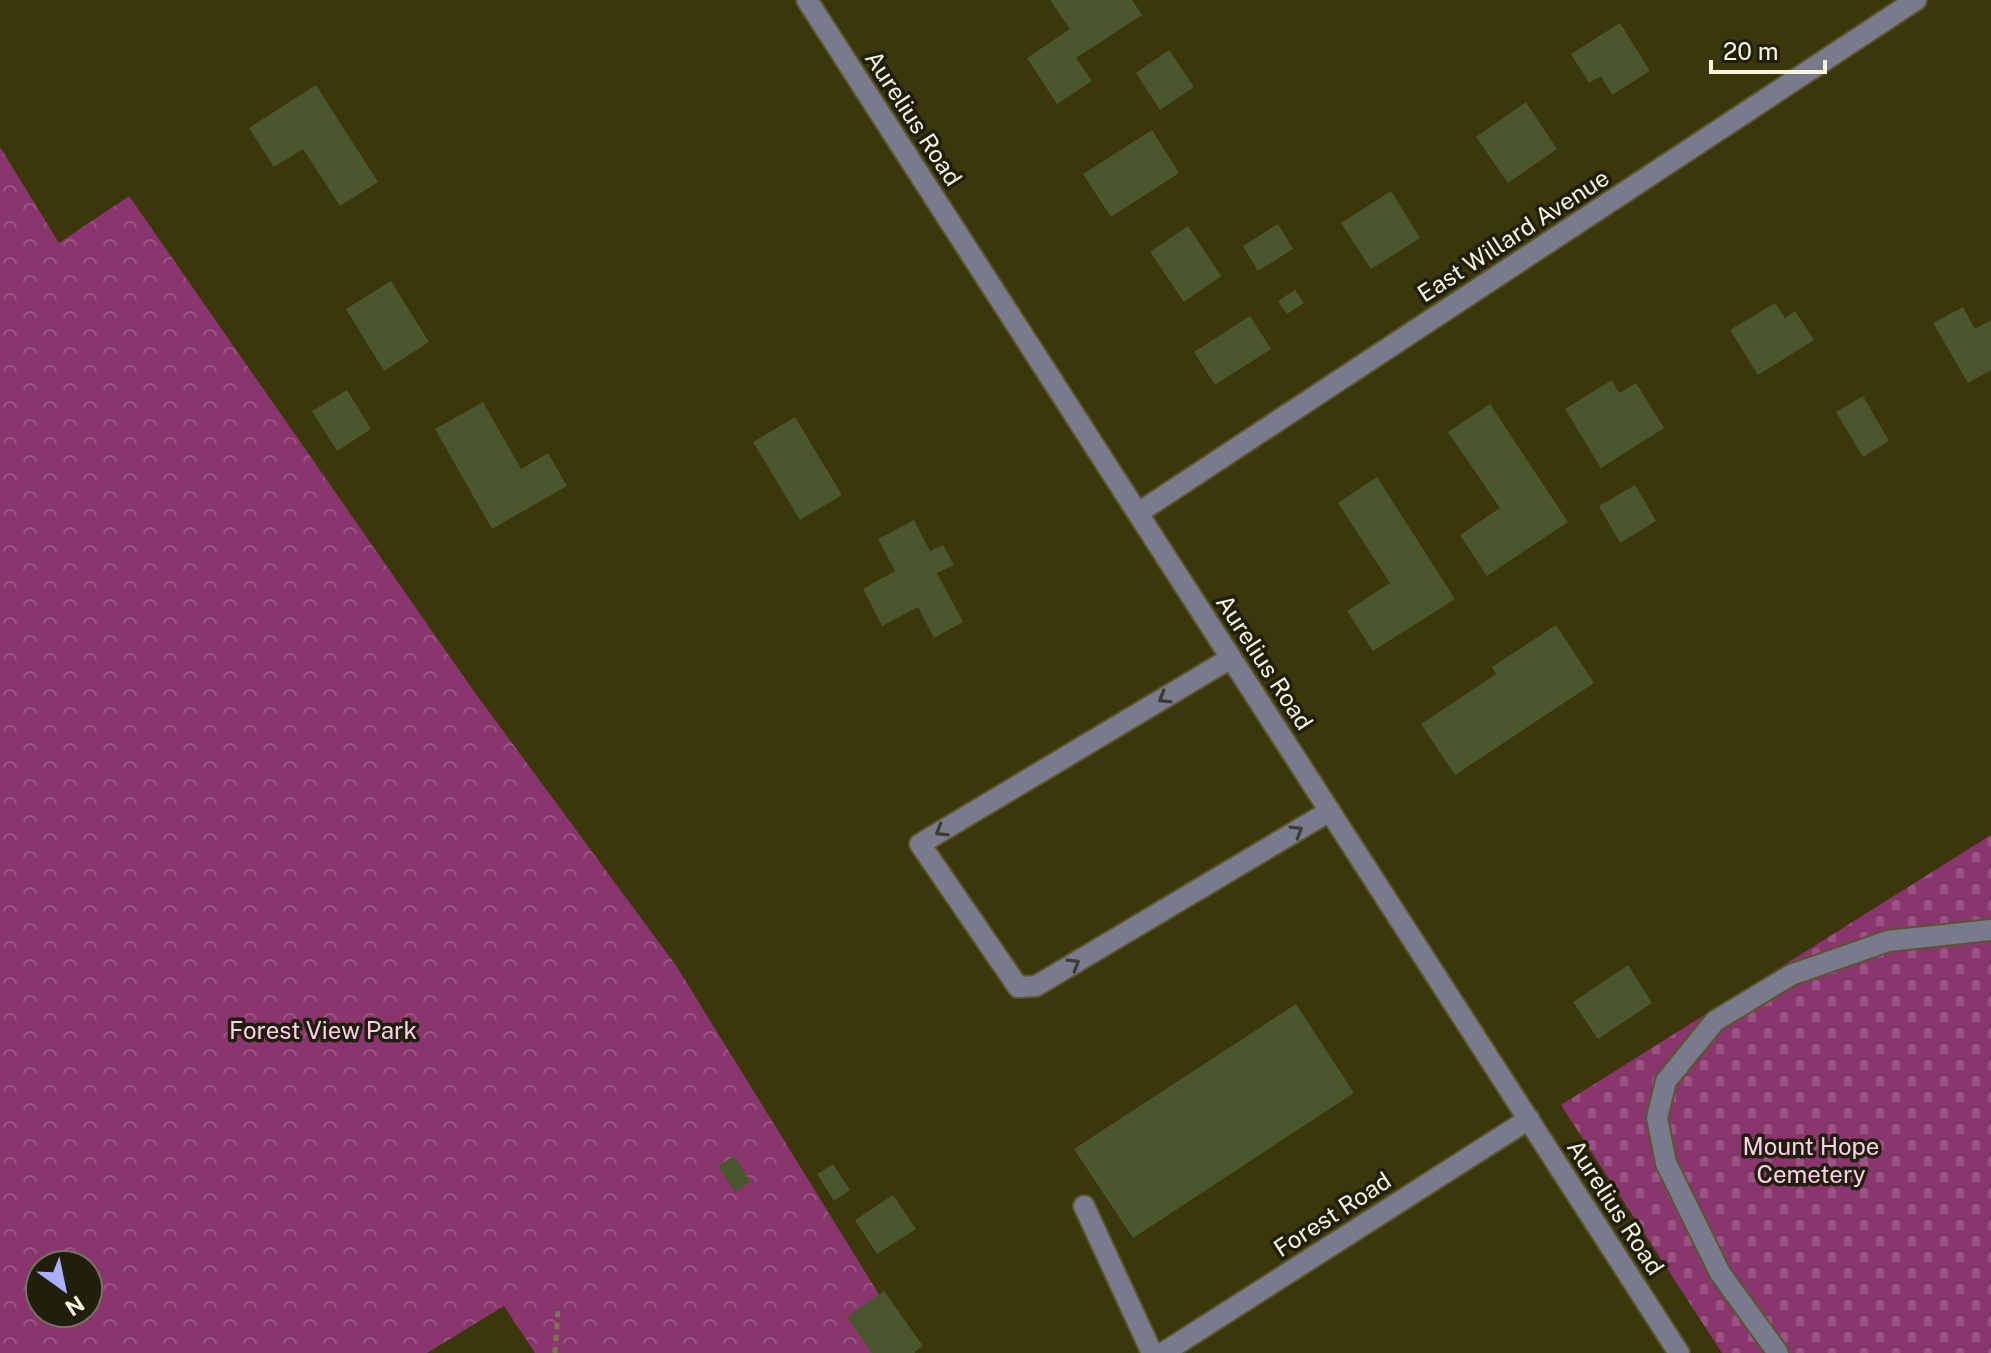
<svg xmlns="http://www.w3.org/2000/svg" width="1991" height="1353" font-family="'Public Sans',sans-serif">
<defs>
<pattern id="cemetery-stones" width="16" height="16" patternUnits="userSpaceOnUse" patternTransform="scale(2)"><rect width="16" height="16" fill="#89366e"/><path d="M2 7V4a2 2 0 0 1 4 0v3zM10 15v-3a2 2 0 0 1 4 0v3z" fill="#9a5482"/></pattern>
<pattern id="park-crowns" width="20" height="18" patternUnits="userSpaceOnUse" patternTransform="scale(2)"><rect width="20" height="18" fill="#89366e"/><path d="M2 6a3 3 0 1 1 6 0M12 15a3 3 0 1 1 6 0" fill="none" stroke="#9a5482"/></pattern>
</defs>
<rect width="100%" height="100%" fill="#3c370a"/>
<path fill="url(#cemetery-stones)" d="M1991 835V1353H1722L1561 1105Z"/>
<path fill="url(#park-crowns)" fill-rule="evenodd" d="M0 147 59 243 129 196 473 690 677 967 915 1353H535L504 1306 427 1353H0ZM40 1265H88V1313H40Z"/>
<path fill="#4a562e" d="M1050 0H1132L1142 15 1076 58 1092 81 1057 104 1027 58 1070 29Z
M1620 23 1650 71 1612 95 1601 76 1589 83 1571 54Z
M1169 50 1194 87 1160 110 1136 73Z
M316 85 378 182 340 206 303 149 274 167 249 128Z
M1526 102 1557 149 1508 183 1476 137Z
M1152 130 1179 173 1111 217 1083 174Z
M1391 191 1420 238 1371 269 1341 223Z
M1278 224 1293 249 1258 271 1243 246Z
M1188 226 1221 276 1184 302 1150 252Z
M391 281 429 342 384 371 346 309Z
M1295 290 1304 303 1287 314 1278 301Z
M1775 303 1785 318 1795 311 1814 340 1758 375 1730 330Z
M1963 307 1975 329 1991 320V370L1968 383 1933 323Z
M1250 316 1271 349 1215 385 1194 352Z
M1612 380 1619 393 1636 383 1664 428 1601 468 1565 409Z
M347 390 371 429 337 451 312 411Z
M1863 396 1889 441 1863 457 1836 412Z
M483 402 521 469 548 453 567 486 492 529 435 429Z
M1490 404 1568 522 1487 576 1460 535 1500 508 1448 432Z
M795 417 842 495 800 520 753 442Z
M1377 477 1455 599 1373 651 1347 611 1390 583 1338 503Z
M1635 485 1656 521 1620 543 1599 506Z
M914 520 930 551 943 545 954 565 937 573 963 622 934 638 918 607 882 626 863 589 895 571 878 539Z
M1556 625 1594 683 1455 775 1421 724 1496 674 1492 667Z
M1628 965 1652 1003 1598 1039 1573 1002Z
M1296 1004 1354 1093 1133 1238 1074 1149Z
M734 1156 751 1182 735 1192 718 1166Z
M833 1164 850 1190 834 1201 817 1174Z
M893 1195 916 1229 877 1254 855 1220Z
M884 1291 923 1346 913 1353H872L847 1317Z"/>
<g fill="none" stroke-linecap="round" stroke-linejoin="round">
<g stroke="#5a552c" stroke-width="24">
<path id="minor" d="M807 0 1679 1353
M1138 513 1916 0
M1231 658 920 844 1018 987 1036 986 1330 811
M1084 1206 1152 1353
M1163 1353 1529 1119
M1778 1353 1720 1273 1666 1163 1657 1118 1666 1081 1715 1021 1791 975 1888 941 1991 930"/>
</g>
<path stroke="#7a7651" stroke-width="5" stroke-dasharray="6 6" stroke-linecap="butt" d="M555 1353 558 1311"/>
<use href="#minor" stroke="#797b8d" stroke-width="20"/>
</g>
<defs><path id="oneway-chevron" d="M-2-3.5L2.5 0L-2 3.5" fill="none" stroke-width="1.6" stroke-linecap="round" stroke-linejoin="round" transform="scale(2)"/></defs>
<g stroke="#3b3a33">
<use href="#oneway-chevron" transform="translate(1164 698) rotate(149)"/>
<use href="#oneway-chevron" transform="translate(941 831) rotate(149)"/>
<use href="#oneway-chevron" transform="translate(1297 831) rotate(-31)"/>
<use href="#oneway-chevron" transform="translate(1074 964) rotate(-31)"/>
</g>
<g text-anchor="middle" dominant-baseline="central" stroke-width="7" stroke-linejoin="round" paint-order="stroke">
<g font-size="24" fill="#f6f4dd" stroke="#201e0c">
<text transform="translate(914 118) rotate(57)">Aurelius Road</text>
<text transform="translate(1513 235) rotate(-33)">East Willard Avenue</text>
<text transform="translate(1265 662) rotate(57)">Aurelius Road</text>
<text transform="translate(1616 1207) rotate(57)">Aurelius Road</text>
<text transform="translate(1332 1214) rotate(-33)">Forest Road</text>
</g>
<g font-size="24" fill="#ffcfeb" stroke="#201e0c">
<text x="323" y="1030">Forest View Park</text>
<text x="1811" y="1146">Mount Hope<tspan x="1811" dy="28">Cemetery</tspan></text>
</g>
</g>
<g transform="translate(64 1289) rotate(147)"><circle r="38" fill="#201e0c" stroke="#767460" stroke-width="2"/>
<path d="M0-6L14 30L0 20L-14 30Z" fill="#adaffb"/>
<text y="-12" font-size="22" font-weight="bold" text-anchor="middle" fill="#f6f4dd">N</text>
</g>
<path d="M1711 60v12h114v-12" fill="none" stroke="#f6f4dd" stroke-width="4"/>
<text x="1723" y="60" font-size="24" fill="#f6f4dd" stroke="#201e0c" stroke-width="6" paint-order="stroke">20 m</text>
</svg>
